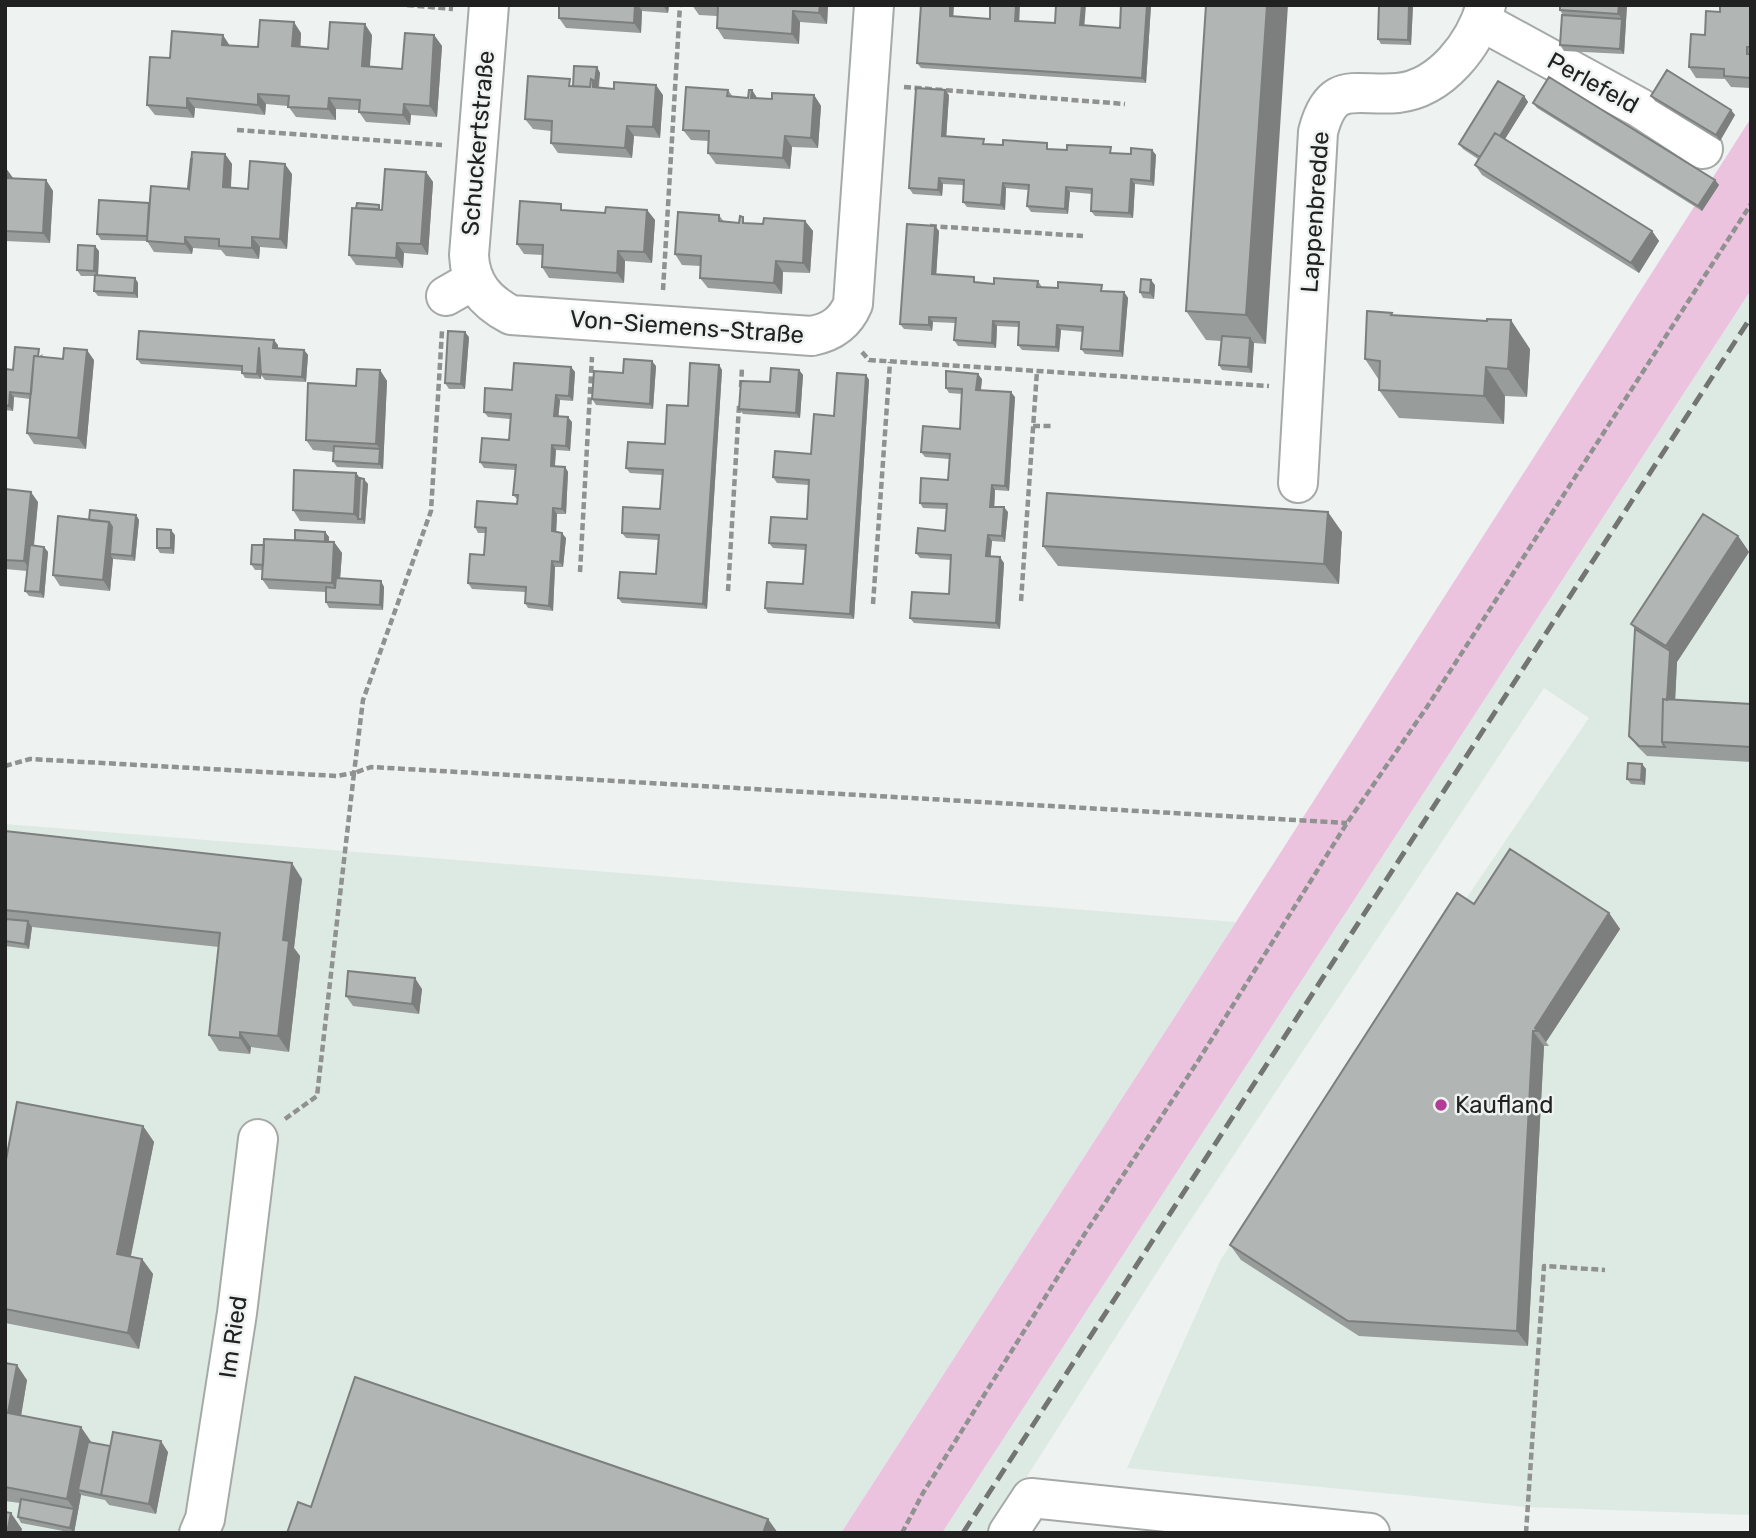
<svg xmlns="http://www.w3.org/2000/svg" width="1756" height="1538" font-family="Rubik,sans-serif">
<rect width="100%" height="100%" fill="#eef2f0"/>
<path fill="#ddeae3" d="M1751 290V1515L1527 1507 1127 1468 1221 1259 1589 718 1544 688 1178 1239 991 1533H942Z
M5 824 1236 922 841 1533H5Z"/>
<path fill="#ecc3de" d="M1751 118V290L942 1533H841L1236 922Z"/>
<g fill="none" stroke-linecap="round" stroke-linejoin="round">
<g stroke="#a5aaa7" stroke-width="42">
<path id="minor" d="M489 5 469 255C470 284 486 302 511 315L812 336C832 332 845 323 853 304L874 5
M1481 21 1640 108 1703 149
M446 296 474 280
M1298 483 1318 132C1332 78 1356 97 1398 93 1442 88 1475 44 1486 5
M199 1533 205 1519 237 1313 258 1139
M1008 1533 1031 1498 1370 1533"/>
</g>
<path stroke="#8f9290" stroke-width="4.5" stroke-dasharray="7 3.5" stroke-linecap="butt" d="M407 5 453 9
M904 87 1125 104
M237 130 442 145
M930 226 1083 236
M663 290 680 5
M862 352 869 360 1269 386
M741 387 742 367
M1033 426H1051
M580 572 592 357
M728 591 739 406
M1021 601 1037 371
M873 604 890 362
M5 766 30 759 337 776 354 773 363 700 431 511 442 331
M285 1119 317 1096 354 773 371 767 1347 823
M902 1533 923 1493 1084 1235 1198 1061 1347 823 1427 707 1751 204
M1526 1533 1544 1266 1605 1270"/>
<use href="#minor" stroke="#fff" stroke-width="38"/>
<path stroke="#737574" stroke-width="5" stroke-dasharray="14 7" stroke-linecap="butt" d="M963 1533 1751 317"/>
</g>
<path fill="#989c9a" d="M548 5H669L668 13 642 11 641 33 566 28 559 18V6Z
M692 5H828L827 24 800 22 799 44 724 39 717 28V16L699 15Z
M1121 5H1151L1146 83 921 68 917 63 954 17 1120 28Z
M1206 5 1266 344 1254 343 1252 373 1222 370 1219 365 1221 341 1206 340 1186 311Z
M1413 5 1411 45 1381 44 1378 39Z
M1560 5H1627L1624 54 1564 51 1560 45 1563 15 1560 10Z
M1751 5V88L1731 87 1725 79 1696 78 1689 67 1705 35 1720 12Z
M301 33 300 47 328 49 372 35 370 66 402 69 434 35 442 46 437 117 411 115 410 125 366 122 359 112V110L336 109V120L296 117 288 106 266 104 265 115 195 108 194 118 155 115 147 105 170 58 230 45 258 47Z
M597 67 600 73 599 88 663 95 660 138 634 136 632 158 558 153 551 143V131L533 129 525 119Z
M728 90 733 97 748 98 752 90 757 98 772 99 814 95 821 106 818 148 792 147 790 169 716 164 708 153 709 141 691 140 683 130Z
M949 95 946 136 987 145 1131 154 1152 150 1156 155 1154 186 1135 184 1133 218 1095 216 1091 211 1092 194 1070 192 1068 214 1031 212 1027 206 1028 190 1006 188 1005 210 967 207 963 202 964 185 943 184 942 196 913 194 909 188Z
M1524 96 1528 102 1505 139 1652 231 1659 241 1639 273 1482 175 1475 165 1478 159 1463 149 1459 144Z
M1651 96 1731 110 1735 115 1720 141 1655 101Z
M1533 103 1715 180 1719 185 1702 211 1537 108Z
M225 154 232 164 231 187 248 189 292 174 287 249 260 247 259 259 226 256 221 250 193 248 192 254 154 252 147 241 101 240 97 234 149 203 188 188Z
M5 167 13 178 46 180 53 191 50 243 5 241Z
M426 172 433 182 428 255 404 253 403 268 356 265 349 255 382 209Z
M647 210 655 220 652 263 625 261 624 283 549 278 542 267 543 255 524 254 517 244 566 211 605 213Z
M719 215 724 222 763 224 805 221 813 231 810 273 783 272 782 294 708 288 700 278 701 266 682 265 675 254Z
M935 226 939 231 936 274 978 283 994 284 1038 281 1042 287 1124 292 1128 298 1123 357 1085 354 1081 349 1083 332 1061 330 1059 352 1022 350 1018 345 1019 327 997 326 996 348 958 346 954 340 955 323 933 322 932 331 904 329 900 324Z
M99 251 98 275 135 278 138 283V298L98 296 94 291 95 276H81L77 270Z
M1155 285 1154 299 1143 298 1140 292Z
M1394 315 1530 349 1527 397 1505 396 1504 424 1399 418 1379 390V380L1365 359Z
M469 337 465 389H449L445 383Z
M278 345V348L304 350 308 355 306 382 265 380 261 375V379L245 378 242 373V371L141 364 137 359Z
M43 354 42 357 94 360 86 449 34 444 27 433 30 399 14 397 13 411 5 410V369L13 370Z
M719 365 722 370 707 609 622 603 618 598 656 574 658 540 626 538 622 533 660 509 662 475 630 473 626 468 665 444 688 406Z
M656 366 653 409 596 405 592 399 623 373Z
M571 367 575 372 573 401 560 400 558 416 572 422 570 451 556 450 555 467H565L568 472 566 514H557L556 531 566 538 563 567H555L553 611 528 608 525 603V592L472 589 468 583 484 555 486 533H478L475 527 517 504 518 500 513 495 515 470 484 468 480 462 509 440 511 419 488 417 484 412 512 390Z
M380 370 387 381 383 469 337 467 333 461 334 452 313 450 306 440 356 386Z
M799 370 803 375 800 418 743 414 739 409Z
M866 375 869 380 854 619 768 613 765 608 803 584 805 550 773 548 769 543 807 519 809 485 777 483 773 477 811 454 834 416Z
M982 379 981 390 1015 397 1009 491 995 490 994 507 1008 512 1005 542 992 541 990 557 1004 563 1000 629 914 623 910 618 949 594 951 560 920 558 916 553 945 531 946 509 923 508 920 503 948 480 949 459 925 457 921 452 960 429 962 394 949 393 946 388Z
M356 473 360 478 368 484 365 524 300 521 293 510Z
M5 489 38 502 34 546 44 547 48 552 44 598 29 596 25 591 27 571 5 569Z
M136 515 139 520 135 561 113 559 110 591 60 586 53 575 89 520Z
M325 532 329 537V542H334L342 553 340 578 381 581 384 587 383 610 329 608 326 602V592L269 589 262 579V570H255L251 564 295 540Z
M1342 532 1339 584 1058 566 1043 546Z
M175 535 174 554 160 553 157 548Z
M1738 536 1749 552 1677 662 1675 700 1751 704V762L1647 756 1637 746 1629 736 1635 629 1631 624Z
M1642 764 1646 769 1645 785 1631 784 1627 779Z
M5 831 302 879 294 948 300 956 289 1052 251 1047 250 1054 219 1051 209 1035 219 947 32 927 29 949 5 946Z
M1474 904 1609 913 1620 929 1546 1042 1549 1046H1544L1528 1346 1359 1336 1241 1260 1230 1245Z
M422 989 419 1014 353 1006 346 996Z
M143 1126 154 1142 131 1256 142 1259 153 1274 139 1349 5 1323V1165Z
M5 1363 27 1380 21 1415 92 1443 110 1446 168 1452 156 1514 109 1505 105 1500 81 1495 74 1533 21 1523 18 1517 20 1503 5 1501Z"/>
<path fill="#7c7f7d" d="M635 5H638L642 11 641 33 634 23Z
M663 5H669L668 13Z
M820 5H828L827 24 819 13Z
M950 5H954L953 22 950 16Z
M1016 5H1020L1019 26 1015 21Z
M1082 5H1086L1084 30 1080 25Z
M1147 5H1151L1146 83 1142 78Z
M1267 5H1288L1266 344 1246 315Z
M1409 5H1413L1411 45 1408 40Z
M1619 5H1627L1624 54 1620 49 1622 19 1618 14Z
M793 11 800 22 799 44 792 34Z
M294 22 301 33 300 57 292 46Z
M365 24 372 35 369 76 362 66Z
M223 35 230 46 222 45Z
M434 35 442 46 437 117 430 106Z
M597 67 600 73 598 87 601 90 593 87V80Z
M656 85 663 95 660 138 653 127Z
M752 90 759 101 751 98Z
M945 90 949 95 946 141 942 136Z
M258 94 266 104 265 115 258 105Z
M814 95 821 106 818 148 811 138Z
M1524 96 1528 102 1488 166 1485 160Z
M187 98 195 108 194 118 187 108Z
M329 98 336 109V120L328 109Z
M404 104 411 115 410 125 403 115Z
M1731 110 1735 115 1720 141 1716 135Z
M627 126 634 136 632 158 625 148Z
M785 136 792 147 790 169 783 158Z
M1152 150 1156 155 1154 186 1151 181Z
M225 154 232 164 230 197 223 187Z
M285 164 292 174 287 249 280 239Z
M5 167 13 178 12 189 5 179Z
M426 172 433 182 428 255 421 244Z
M939 178 943 184 942 196 938 190Z
M1131 179 1135 184 1133 218 1129 213Z
M46 180 53 191 50 243 43 233Z
M1715 180 1719 185 1702 211 1698 206Z
M1003 183 1006 188 1005 210 1001 205Z
M1066 187 1070 192 1068 214 1065 209Z
M647 210 655 220 652 263 644 252Z
M805 221 813 231 810 273 803 263Z
M935 226 939 231 936 279 932 274Z
M1652 231 1659 241 1639 273 1631 263Z
M185 237 193 248 192 254 185 244Z
M252 237 260 247 259 259 252 248Z
M397 243 404 253 403 268 396 258Z
M95 246 99 251 98 276 94 271Z
M618 251 625 261 624 283 617 273Z
M776 261 783 272 782 294 774 283Z
M135 278 138 283V298L134 293Z
M1151 280 1155 285 1154 299 1150 293Z
M1124 292 1128 298 1123 357 1120 351Z
M929 317 933 322 932 331 929 325Z
M1511 320 1530 349 1527 397 1508 369Z
M993 321 997 326 996 348 992 343Z
M1057 325 1061 330 1059 352 1056 347Z
M465 332 469 337 465 389 461 384Z
M1250 338 1254 343 1252 373 1248 367Z
M274 340 278 345 277 353 273 348Z
M259 347 263 352 261 379 257 374Z
M87 350 94 360 86 449 78 438Z
M304 350 308 355 306 382 302 377Z
M652 361 656 366 653 409 650 404Z
M719 365 722 370 707 609 703 604Z
M571 367 575 372 573 401 569 396Z
M1486 367 1505 396 1504 424 1484 396Z
M380 370 387 381 383 469 379 464 380 449 376 444Z
M799 370 803 375 800 418 796 413Z
M978 374 982 379 980 395 976 390Z
M866 375 869 380 854 619 850 614Z
M10 392 14 397 13 411 9 406Z
M1011 392 1015 397 1009 491 1005 486Z
M556 395 560 400 558 422 554 416Z
M568 417 572 422 570 451 566 446Z
M552 445 556 450 554 472 551 466Z
M565 467 568 472 566 514 562 509Z
M356 473 364 484V479L368 484 365 524 362 519H358L354 514Z
M992 485 995 490 994 512 990 507Z
M31 492 38 502 31 572 24 561Z
M1004 507 1008 512 1005 542 1002 536Z
M553 508 557 514 556 536 552 531Z
M1328 512 1342 532 1339 584 1324 564Z
M136 515 139 520 135 561 132 556Z
M109 522 116 532 110 554 113 559 110 591 103 580Z
M171 530 175 535 174 554 171 548Z
M325 532 329 537 328 552 324 547Z
M562 533 566 538 563 567 560 562Z
M988 535 992 541 990 562 986 556Z
M1738 536 1749 552 1677 662 1673 743H1665L1670 651 1666 646Z
M334 542 342 553 339 593 332 583Z
M44 547 48 552 44 598 40 592Z
M1000 557 1004 563 1000 629 996 623Z
M552 561 555 567 553 611 549 606Z
M381 581 384 587 383 610 380 605Z
M1642 764 1646 769 1645 785 1641 780Z
M292 863 302 879 294 948 300 956 289 1052 278 1036 283 940Z
M1609 913 1620 929 1546 1042 1538 1031 1535 1028Z
M28 921 32 927 29 949 25 944Z
M415 978 422 989 419 1014 412 1004Z
M1533 1031 1544 1046 1528 1346 1517 1331Z
M240 1032 251 1047 250 1054 240 1038Z
M143 1126 154 1142 128 1269 117 1254Z
M142 1259 153 1274 139 1349 128 1333Z
M17 1365 27 1380 19 1428 8 1413Z
M81 1427 92 1443 78 1490 81 1495 74 1533 70 1528 74 1509 67 1499Z
M161 1441 168 1452 156 1514 149 1504Z
M11 1513 22 1529 21 1533H7Z
M768 1519 778 1533H763Z"/>
<path fill="#b1b5b3" stroke="#7c7f7d" stroke-width="2" d="M559 5H635L634 23 559 18Z
M698 5H820L819 13 793 11 792 34 717 28 718 6Z
M921 5H950V16L990 19V5H1016L1015 21 1055 23 1056 5H1082L1080 25 1120 28 1121 5H1147L1142 78 917 63Z
M1206 5H1267L1246 315 1186 311Z
M1379 5H1409L1408 40 1378 39Z
M1560 5H1619L1618 14 1560 10Z
M1720 5H1751V47H1747V54H1751L1750 78 1724 76V69L1689 67 1691 34 1705 35 1706 11 1720 12Z
M1562 15 1622 19 1620 49 1560 45Z
M260 20 294 22 292 46 328 49 330 22 365 24 362 66 402 69 405 33 434 35 430 106 404 104 403 115 359 112 360 100 329 98 328 109 288 107 289 96 258 94V105L187 98V108L147 105 150 57 170 58 172 31 223 35 222 45 258 47Z
M574 66 597 67 595 82 593 80 591 79 590 87 573 86Z
M1667 70 1731 110 1716 135 1651 96Z
M528 76 570 79 569 86 590 87 591 79 593 80V87L614 89V82L656 85 653 127 627 126 625 148 551 143 552 121 525 119Z
M1549 77 1715 180 1698 206 1533 103Z
M1498 81 1524 96 1500 136 1495 133 1480 157 1459 144Z
M686 87 728 90 727 96 748 98 749 90H752L751 98 772 99V93L814 95 811 138 785 136 783 158 708 153 709 131 683 130Z
M916 88 945 90 942 136 984 139 983 144 1003 145V140L1047 143V149L1067 150V145L1111 147 1110 153 1131 154V148L1152 150 1151 181 1131 179 1129 213 1091 211 1092 189 1066 187 1065 209 1027 206 1029 185 1003 183 1001 205 963 202 964 180 939 178 938 190 909 188Z
M1495 133 1652 231 1631 263 1475 165Z
M192 152 225 154 223 187 248 189 250 161 285 164 280 239 252 237V248L219 246V239L185 237V244L147 241 151 186 189 189Z
M191 159H192L189 189 188 188Z
M385 169 426 172 421 244 397 243 396 258 349 255 352 208 382 210Z
M5 178 46 180 43 233 5 231Z
M99 200 149 203 147 236 97 234Z
M520 201 561 204V210L605 213 606 207 647 210 644 252 618 251 617 273 542 267 543 245 517 244Z
M357 203 379 205V209L356 208Z
M678 212 719 215V221L739 223 740 216 743 217V223L763 224 764 218 805 221 803 263 776 261 774 283 700 278 701 256 675 254Z
M907 224 935 226 932 274 974 277V282L994 284V278L1038 281 1037 287 1058 288V282L1102 285 1101 291 1124 292 1120 351 1081 349 1083 327 1057 325 1056 347 1018 345 1019 322 993 321 992 343 954 340 956 318 929 317V325L900 324Z
M78 245 95 246 94 271 77 270Z
M95 275 135 278 134 293 94 291Z
M1141 279 1151 280 1150 293 1140 292Z
M1367 311 1392 313 1391 315 1487 321V319L1511 320 1508 369 1486 367 1484 396 1379 390 1380 361 1365 359Z
M139 331 274 340 273 348 304 350 302 377 261 374 259 347 257 374 242 373V366L137 359Z
M448 331 465 332 461 384 445 383Z
M1222 336 1250 338 1248 367 1219 365Z
M15 347 39 349 38 356H34L31 394 10 392 9 406 5 405V369L13 370Z
M64 348 87 350 78 438 27 433 34 356 63 359Z
M624 359 652 361 650 404 592 399 594 371 623 373Z
M514 363 571 367 569 396 556 395 554 416 568 417 566 446 552 445 551 466 565 467 562 509 553 508 552 531 562 533 560 562 552 561 549 606 525 603 526 587 468 583 470 554 484 555 486 528 475 527 477 501 517 504 518 495H513L516 465 480 462 482 438 509 440 511 414 484 412 485 388 512 390Z
M690 363 719 365 703 604 618 598 620 572 656 574 659 535 622 533 623 507 660 509 663 470 626 468 628 442 665 444 667 405 688 406Z
M771 368 799 370 796 413 739 409 741 381 770 382Z
M357 369 380 370 376 444 306 440 308 383 356 386Z
M946 371 978 374 976 390 1011 392 1005 486 992 485 990 507H1004L1002 536 988 535 986 556 1000 557 996 623 910 618 912 592 949 594 951 555 916 553 918 528 945 531 947 504 920 503 921 478 948 480 950 454 921 452 923 426 960 429 962 389 946 388Z
M837 373 866 375 850 614 765 608 767 582 803 584 806 545 769 543 771 517 807 519 809 480 773 477 775 451 811 454 814 414 834 416Z
M334 446 380 449 379 464 333 461Z
M294 470 356 473 354 514 293 510Z
M360 478 364 479 362 519H358Z
M5 489 31 492 24 561 5 560Z
M1047 493 1328 512 1324 564 1043 546Z
M90 510 136 515 132 556 110 554 112 527 109 522 89 520Z
M1703 514 1738 536 1666 646 1631 624Z
M58 516 109 522 103 580 53 575Z
M157 529 171 530V548H157Z
M295 530 325 532V542L295 540Z
M264 539 334 542 332 583 262 579Z
M30 545 44 547 40 592 25 591Z
M252 545H264L263 565 251 564Z
M336 578 381 581 380 605 326 602V587L335 588Z
M1635 629 1670 651 1667 700 1663 699 1662 742 1665 747 1639 746 1629 736Z
M1663 699 1751 704V747L1662 742Z
M1628 763 1642 764 1641 780 1627 779Z
M5 831 292 863 283 940 289 941 278 1036 240 1032V1038L209 1035 220 933 5 910Z
M1510 849 1609 913 1535 1028 1538 1031H1533L1517 1331 1348 1321 1230 1245 1457 893 1474 904Z
M5 919 28 921 25 944 5 941Z
M348 971 415 978 412 1004 346 996Z
M17 1102 143 1126 117 1254 142 1259 128 1333 5 1309V1165Z
M5 1363 17 1365 8 1413 81 1427 67 1499 5 1487Z
M355 1377 768 1519 763 1533H287L298 1502 311 1507Z
M113 1432 161 1441 149 1504 101 1495Z
M88 1442 110 1446 101 1495 105 1496 78 1490Z
M21 1499 74 1509 70 1528 18 1517Z
M5 1512 11 1513 7 1533H5Z"/>
<circle fill="#b13d96" stroke="#eef2f0" stroke-width="2.5" cx="1441" cy="1105" r="7"/>
<g text-anchor="middle" dominant-baseline="central" stroke-width="5" stroke-linejoin="round" paint-order="stroke">
<g font-size="24" fill="#202120" stroke="#eef2f0">
<text transform="translate(1593 83) rotate(29)">Perlefeld</text>
<text transform="translate(478 143) rotate(-85)">Schuckertstraße</text>
<text transform="translate(1315 212) rotate(-86)">Lappenbredde</text>
<text transform="translate(687 327) rotate(4)">Von-Siemens-Straße</text>
<text transform="translate(233 1337) rotate(-82)">Im Ried</text>
</g>
<g font-size="24" fill="#202120" stroke="#eef2f0" text-anchor="start">
<text x="1455" y="1105">Kaufland</text>
</g>
</g>
<rect width="1756" height="1538" fill="none" stroke="#202120" stroke-width="14"/>
</svg>
